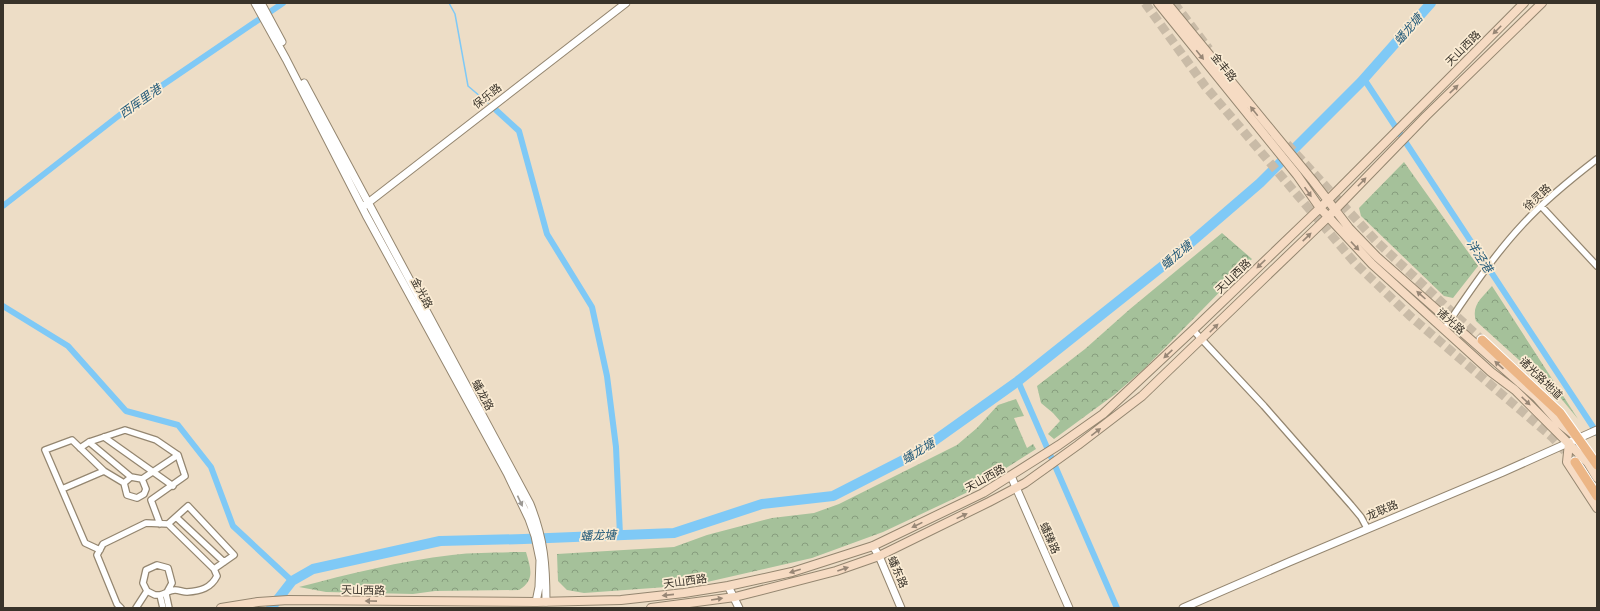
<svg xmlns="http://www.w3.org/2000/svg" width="1600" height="611" font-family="Cabin,'Noto Sans SC',sans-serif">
<defs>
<pattern id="park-crowns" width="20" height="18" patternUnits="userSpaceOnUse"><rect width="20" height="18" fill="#a5c19a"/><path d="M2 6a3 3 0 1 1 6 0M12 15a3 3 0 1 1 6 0" fill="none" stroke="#879d7e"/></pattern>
</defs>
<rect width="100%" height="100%" fill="#edddc6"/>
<path fill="url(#park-crowns)" d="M1404 162 1478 266 1453 298 1444 296 1361 216 1359 208Z
M1222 233 1252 259 1145 368 1114 395 1054 439 1048 434 1060 421 1053 413 1041 403 1037 386 1085 349 1130 309Z
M1492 286 1578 419 1559 396 1476 321C1471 305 1482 298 1492 286Z
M1016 399 1024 416 1014 418 1027 448 1033 444 1036 449 968 492 883 532 812 558 694 585 584 593 567 590 558 581 557 554 674 547 707 535 772 518 814 513 839 504 957 445 977 428 998 405Z
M513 552H526C531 569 535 580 519 590L435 591 413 594 326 592 299 587C349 574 400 561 452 555 472 552 493 553 513 552Z"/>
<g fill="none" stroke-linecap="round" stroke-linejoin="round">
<path stroke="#7fc9f6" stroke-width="1.5" d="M449 3 455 14 468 86 488 103"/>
<path stroke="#7fc9f6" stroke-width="6" d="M1364 79 1597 433
M496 110 519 131 547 234 592 307 607 376 616 447 620 535
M3 206 126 110 283 3
M3 306 68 346 126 411 178 425 211 467 233 526 292 581
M1018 381 1117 608"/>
<path stroke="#7fc9f6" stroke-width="10" d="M271 608 292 581 313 569 440 541 524 539 674 533 762 504 833 496 917 453 1018 381 1174 257 1260 183 1361 82 1431 3"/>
<path stroke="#c9bba7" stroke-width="9" stroke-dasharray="9 4.5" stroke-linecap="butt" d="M1145 3 1205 86 1355 263 1410 316 1552 437 1575 462
M1174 3 1209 49
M1287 144 1376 241 1482 340"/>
<g stroke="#948670" stroke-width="8">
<path id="minor" d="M1541 206 1597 266
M1444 329C1469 293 1493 256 1523 224 1545 200 1571 179 1597 159
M1193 330 1264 406 1351 505 1361 517 1367 528
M104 437 173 486
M89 442 131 477
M80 448 89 442 125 430 156 440 178 455 185 476 151 500 160 524
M131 477 142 479 146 489 144 494 137 498 127 495 124 483Z
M142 479 178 455
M62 489 104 471
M176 517 224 562
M168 524 188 506 234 555 214 569
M100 550 85 543 45 450 72 440 104 471 124 483
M121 608 117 604 97 555 103 544 146 523 168 524 214 569 217 576C211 588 201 591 187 592 183 592 179 590 175 590 170 590 165 594 160 595
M136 608 147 591
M163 608 160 595H155L147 591 143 583 146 570 157 565 168 568 172 583 166 594 169 608"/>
</g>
<g stroke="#948670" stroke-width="9">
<path id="tertiary" d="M255 3 286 59 366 215 507 473 529 519 535 536 540 560 539 587 536 602
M261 3 282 42
M304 83 530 504C544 539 546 565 546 602
M364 206 626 3
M1011 476 1069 608
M873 546 879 556 901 608
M728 586 739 608
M1183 608 1289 562 1503 472 1597 430"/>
</g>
<g stroke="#948670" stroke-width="10">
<path id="secondary" d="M1158 3 1297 175 1320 208 1372 264 1491 372 1515 390 1588 463 1597 478
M1167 3 1313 181 1349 228 1377 257 1537 398 1559 423 1574 435
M1569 443 1567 462 1597 508
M221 608 258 602 288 600 536 602 621 600 684 593 728 586 792 572 873 546 983 493 1059 445 1103 414 1193 330 1320 208 1524 3
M651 608 735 597 836 571 879 556 989 502 1025 483 1078 445 1142 396 1328 217 1426 116 1542 3"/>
</g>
<g stroke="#fff" stroke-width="11">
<path id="primary" d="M1482 340 1560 413 1597 465
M1575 462 1597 496"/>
</g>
<use href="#minor" stroke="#fff" stroke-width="5.5"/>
<use href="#tertiary" stroke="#fff" stroke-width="7"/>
<use href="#secondary" stroke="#f6dbc3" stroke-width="8"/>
<use href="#primary" stroke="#ecb686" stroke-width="9"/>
</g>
<defs><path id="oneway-solid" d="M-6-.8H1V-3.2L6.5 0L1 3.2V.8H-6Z"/></defs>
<g fill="#988776">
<use href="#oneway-solid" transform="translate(1497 30) rotate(135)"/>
<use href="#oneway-solid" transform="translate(1200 55) rotate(51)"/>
<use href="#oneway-solid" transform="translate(1454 89) rotate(-44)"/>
<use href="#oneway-solid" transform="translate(1254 111) rotate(-129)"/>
<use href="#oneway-solid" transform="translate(1362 182) rotate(-46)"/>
<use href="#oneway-solid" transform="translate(1308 192) rotate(55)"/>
<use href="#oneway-solid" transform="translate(1307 237) rotate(-44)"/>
<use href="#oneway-solid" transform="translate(1355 246) rotate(47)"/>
<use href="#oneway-solid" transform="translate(1261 264) rotate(136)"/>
<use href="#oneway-solid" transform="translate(1421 295) rotate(-138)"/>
<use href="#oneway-solid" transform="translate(1214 328) rotate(-45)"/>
<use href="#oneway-solid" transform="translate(1168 354) rotate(137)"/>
<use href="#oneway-solid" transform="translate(1499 365) rotate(-138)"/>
<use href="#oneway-solid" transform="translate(1526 401) rotate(44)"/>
<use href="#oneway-solid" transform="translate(1096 432) rotate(-38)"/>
<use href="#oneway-solid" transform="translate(962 516) rotate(-26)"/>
<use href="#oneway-solid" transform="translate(917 525) rotate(154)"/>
<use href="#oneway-solid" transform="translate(843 569) rotate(-19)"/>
<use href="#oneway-solid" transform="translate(795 571) rotate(163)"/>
<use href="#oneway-solid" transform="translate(668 595) rotate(174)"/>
<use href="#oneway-solid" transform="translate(717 599) rotate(-9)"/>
<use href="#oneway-solid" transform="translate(371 601) rotate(-179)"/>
</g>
<use fill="#9c9994" href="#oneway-solid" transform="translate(520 501) rotate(65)"/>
<g text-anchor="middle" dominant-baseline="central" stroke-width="3.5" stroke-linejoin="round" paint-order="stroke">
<g font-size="11" fill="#39332a" stroke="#faebd3">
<text transform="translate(1463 48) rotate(-45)">天山西路</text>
<text transform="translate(1224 67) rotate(51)">金丰路</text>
<text transform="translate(487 96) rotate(-38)">保乐路</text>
<text transform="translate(1537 197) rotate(-43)">徐灵路</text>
<text transform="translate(1233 276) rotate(-44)">天山西路</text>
<text transform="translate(422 293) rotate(62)">金光路</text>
<text transform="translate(1451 321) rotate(42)">诸光路</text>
<text transform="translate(1541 378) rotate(44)">诸光路地道</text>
<text transform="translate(483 395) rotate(62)">蟠龙路</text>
<text transform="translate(985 478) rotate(-29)">天山西路</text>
<text transform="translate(1382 510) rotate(-23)">龙联路</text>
<text transform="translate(1050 538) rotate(66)">蟠臻路</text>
<text transform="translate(898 572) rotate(67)">蟠东路</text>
<text transform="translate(685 581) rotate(-8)">天山西路</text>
<text transform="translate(363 590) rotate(1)">天山西路</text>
</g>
<g font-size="12" font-style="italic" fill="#245b7a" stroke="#faebd3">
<text transform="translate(1408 29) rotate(-49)">蟠龙塘</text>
<text transform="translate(140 101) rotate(-35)">西厍里港</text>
<text transform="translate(1176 255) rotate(-40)">蟠龙塘</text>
<text transform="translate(1480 256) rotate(57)">洋泾港</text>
<text transform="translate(918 451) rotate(-32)">蟠龙塘</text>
<text transform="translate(598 535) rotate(-2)">蟠龙塘</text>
</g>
</g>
<rect width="1600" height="611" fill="none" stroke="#39332a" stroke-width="8"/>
</svg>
